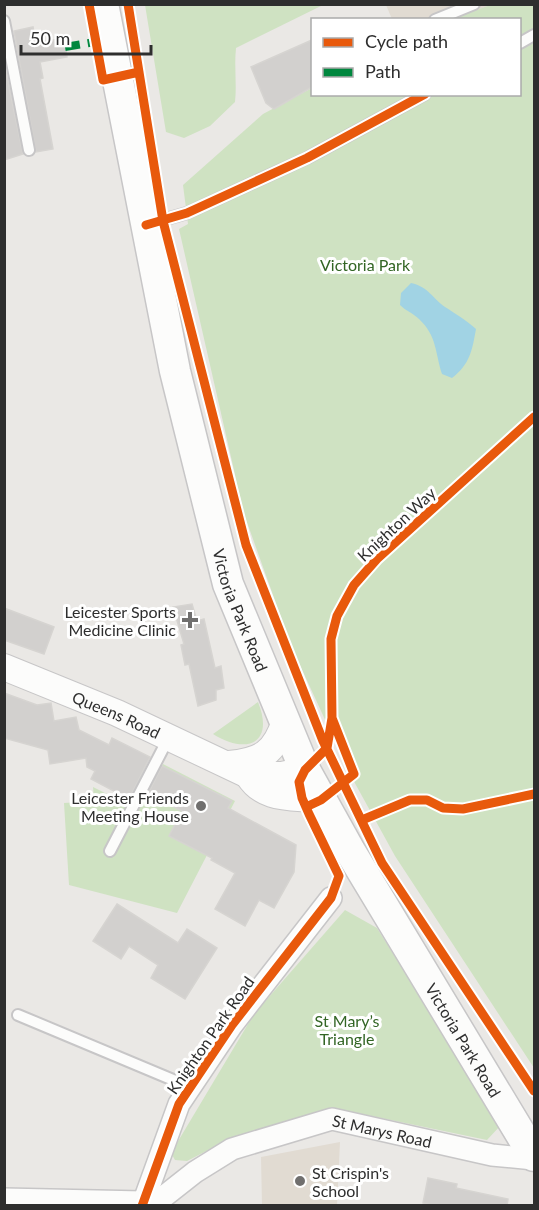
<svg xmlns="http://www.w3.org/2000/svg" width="539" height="1210" font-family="Lato,sans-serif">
<rect width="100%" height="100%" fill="#eae8e5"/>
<path fill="#e1dbd2" d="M386 5H490L453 20 392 19Z
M340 1142 337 1205H262L261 1157Z"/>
<path fill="#cfe2c2" d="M145 5V4L323 5 236 48C234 67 237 84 235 102L210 126 184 138 166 132Z
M490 5H534V1068L395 856 351 776 292 648 244 514 179 229 188 224 183 185 263 114 312 88V94H520V20L453 19Z
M258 702C275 744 246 755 213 734Z
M163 764 235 801 177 913 69 885 64 803 94 801 93 787 139 810Z
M345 910 377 928 501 1125 487 1140 333 1108 228 1140 187 1161 175 1160 171 1153 254 1014Z"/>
<path fill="#a1d3e4" d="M411 283C429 287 432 298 445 307 456 314 466 320 476 329 472 351 470 364 452 378L442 374C435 352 437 336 419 319 413 313 406 311 400 305L401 293Z"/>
<path fill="#d2d0ce" stroke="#d6d4d1" stroke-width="1.5" d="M33 27 36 43 64 38 67 57 40 62 43 78 40 79 53 149 36 152 14 31Z
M312 40V87L274 109 266 103 251 67Z
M4 63 23 154 4 160Z
M192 604 197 621 204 619 215 668 221 666 224 688 216 690V700L198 706 189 664 185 665 181 645 184 644 173 607Z
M4 608 54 627 44 654 4 640Z
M4 693 37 705 51 703 54 721 76 717 79 730 109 745 112 738 150 757 129 799 91 779 95 771 87 767 86 758 50 764 48 750 4 738Z
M162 766 232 801 228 808 296 845 294 872 274 908 259 900 245 926 215 909 235 873 211 860 212 858 169 836 182 811 148 794Z
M117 904 178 943 187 929 217 948 185 999 151 978 158 965 129 946 121 959 93 941Z
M428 1178 457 1184 456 1188 508 1199 507 1206H436L423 1203Z"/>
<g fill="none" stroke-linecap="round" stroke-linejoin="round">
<g stroke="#c7c6c7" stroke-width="14">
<path id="service" d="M435 20 474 4
M4 21 29 150
M520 43 534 35
M149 224 187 213 307 158 425 94
M110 851 169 737
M18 1015 190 1087"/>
</g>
<g stroke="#c7c6c7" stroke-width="24">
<g id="minor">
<path id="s1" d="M4 1199 143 1202 162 1198 195 1172 232 1149 332 1119 492 1155 534 1159"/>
<path d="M142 1206 179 1104 232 1025 331 898"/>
</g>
</g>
<g stroke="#c7c6c7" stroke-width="28">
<g id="tertiary">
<path id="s2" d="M4 667 117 713 248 775H282L305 770"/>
<path d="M229 764C261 761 275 753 285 721"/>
<path d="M248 775C264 802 294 796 321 800"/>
</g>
</g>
<g stroke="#c7c6c7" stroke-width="33">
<g id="secondary">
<path id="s3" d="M103 4 175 371 228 584 305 770 350 851 534 1156"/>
</g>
</g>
<use href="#service" stroke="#fcfcfb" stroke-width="10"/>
<use href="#minor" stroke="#fcfcfb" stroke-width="21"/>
<use href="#tertiary" stroke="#fcfcfb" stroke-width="26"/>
<use href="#secondary" stroke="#fcfcfb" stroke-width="30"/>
<path stroke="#00873e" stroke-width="8" stroke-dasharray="15 8" stroke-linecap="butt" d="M65 47 95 42"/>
<g stroke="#fff" stroke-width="13">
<path id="cycleway" d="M89 4 103 80 139 72
M128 4 163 221 246 545 323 741 382 863 534 1091
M146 225 187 213 307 158 425 94
M306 807 321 800 354 774 332 718
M362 820 410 800H427L443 808 463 809 534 794
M142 1206 179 1104 232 1025 331 898 339 876 309 814 302 798 299 782 305 770 327 748 332 718 331 639 337 616 354 585 377 559 534 417"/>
</g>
<use href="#cycleway" stroke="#e8590c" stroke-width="9"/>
</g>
<g fill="#706f6e" stroke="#fff" stroke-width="2">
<path d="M187 611h6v6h6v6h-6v6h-6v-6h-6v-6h6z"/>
<circle cx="201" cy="806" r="6"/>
<circle cx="300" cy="1181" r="6"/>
</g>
<g text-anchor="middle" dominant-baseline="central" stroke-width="6" stroke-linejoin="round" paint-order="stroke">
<g font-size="16" fill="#326524" stroke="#fff">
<text x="365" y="264">Victoria Park</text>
<text x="347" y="1020">St Mary’s<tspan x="347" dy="18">Triangle</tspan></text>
</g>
<g font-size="16" fill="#2e2e2e" stroke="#fff">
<text transform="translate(396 524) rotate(-43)">Knighton Way</text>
<text stroke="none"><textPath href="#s3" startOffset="622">Victoria Park Road</textPath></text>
<text stroke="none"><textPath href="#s2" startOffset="122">Queens Road</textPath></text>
<text transform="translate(210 1035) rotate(-55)">Knighton Park Road</text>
<text stroke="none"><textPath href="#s3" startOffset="1108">Victoria Park Road</textPath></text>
<text stroke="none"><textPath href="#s1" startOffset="400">St Marys Road</textPath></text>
</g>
<g font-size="16" fill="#2e2e2e" stroke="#fff" text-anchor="end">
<text x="176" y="611">Leicester Sports<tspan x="176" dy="18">Medicine Clinic</tspan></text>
<text x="189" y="797">Leicester Friends<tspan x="189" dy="18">Meeting House</tspan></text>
<text x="312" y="1172" text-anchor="start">St Crispin's<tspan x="312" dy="18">School</tspan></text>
</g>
</g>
<rect width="539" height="1210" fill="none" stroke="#2e2e2e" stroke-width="12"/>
<rect x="311" y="18" width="210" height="78" fill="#ffffff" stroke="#ababab" stroke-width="1.5"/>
<rect x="323" y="38" width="30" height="9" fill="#e8590c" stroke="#ababab" stroke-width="1.5"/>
<text x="365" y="48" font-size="18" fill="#2e2e2e">Cycle path</text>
<rect x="323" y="68" width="30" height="9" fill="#00873e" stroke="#ababab" stroke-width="1.5"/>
<text x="365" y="78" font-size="18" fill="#2e2e2e">Path</text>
<path d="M21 45v9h130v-9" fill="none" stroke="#2e2e2e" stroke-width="3"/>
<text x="30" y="45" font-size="18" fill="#2e2e2e" stroke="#ffffff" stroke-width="4.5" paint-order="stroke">50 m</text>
</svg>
